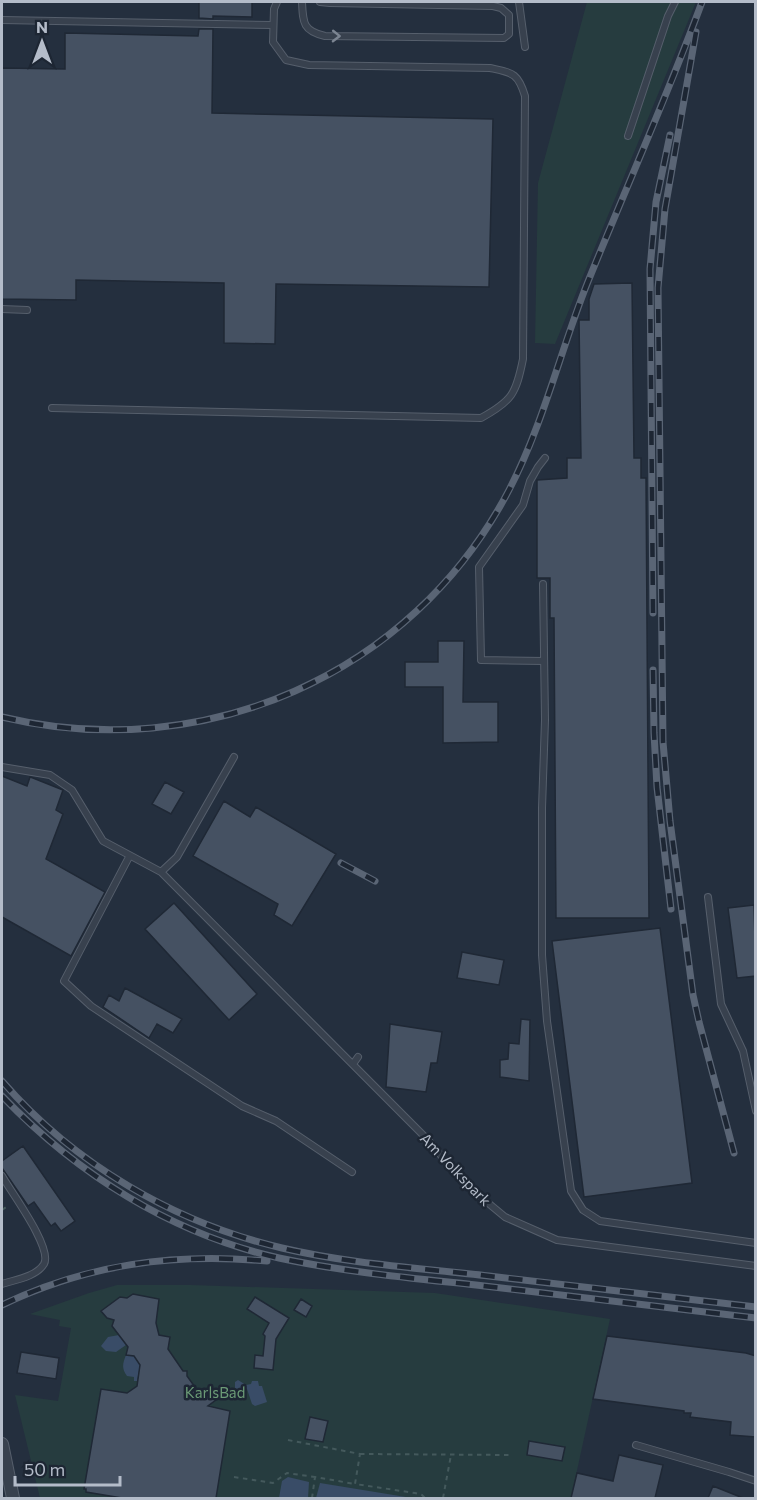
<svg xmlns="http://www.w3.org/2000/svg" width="757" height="1500" font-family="Commissioner,sans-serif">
<rect width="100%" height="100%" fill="#242f3e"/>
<path fill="#263c3f" d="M587 2H696L555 344 535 343 538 183Z
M117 1285H191L435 1293 610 1319 571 1498H40L15 1395 58 1401 71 1328 59 1326 60 1320 30 1314 89 1293Z"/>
<path fill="#394c67" d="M119 1335 125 1339 126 1345 116 1352 106 1351 101 1346 108 1337Z
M126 1355 134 1356 140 1365 137 1381H134V1377L127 1376C121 1368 123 1363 126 1355Z
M238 1380 246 1385 251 1384 252 1381H258L259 1386H262L267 1402 255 1406 252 1404 247 1389 244 1387 240 1390 235 1388V1382Z
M288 1477 309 1482 308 1498H279L282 1481Z
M320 1483 412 1498H316Z"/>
<path fill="#455162" stroke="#1f2835" stroke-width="1.5" d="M199 2H252V17L213 16V19L199 18Z
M199 29H213L212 113 493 119 489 287 276 284 275 344 224 343V283L76 280V300L2 299V68L65 69V33L198 36Z
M632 283 634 458H641V478H646L649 918H556L554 618H550V578H537V480L567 478V458H581L579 320H589V299L594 284Z
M438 641H464L463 702H498V742L443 743V687H405V662H438Z
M2 776 27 786 30 777 33 778 63 790 56 810 63 814 46 859 105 892 71 956 2 917Z
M165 782 184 792 171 814 152 804Z
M224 801 250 817 256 807 336 854 292 926 274 915 278 904 193 856Z
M174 903 257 994 229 1020 145 929Z
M754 905 756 976 737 978 728 908Z
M660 928 692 1183 584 1197 552 941Z
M462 952 504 960 499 985 457 978Z
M125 988 182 1019 173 1033 157 1024 149 1038 103 1007 109 995 119 1001Z
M521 1019 530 1020 529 1081 500 1077V1060L508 1059 509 1043 519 1044Z
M390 1024 442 1032 437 1063H431L426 1092 386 1087Z
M23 1146 75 1221 61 1231 55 1223 51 1226 34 1202 28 1206 2 1168V1161Z
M133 1294 159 1299 156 1323 159 1335 170 1337 168 1349 183 1371H187V1376L200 1394 220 1397 208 1406 230 1411 216 1498H122L86 1492V1489H84L101 1389 127 1393 137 1386 140 1365 134 1356 126 1355 128 1347 112 1326 114 1320 107 1318 101 1311 120 1297 127 1298Z
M255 1297 289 1318 276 1339 273 1370 254 1368 255 1355 263 1356 265 1336 263 1334 269 1323 247 1309Z
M301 1299 312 1306 306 1317 294 1310Z
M607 1336 746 1353 756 1356V1437L730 1435 731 1422 690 1417 691 1413H684V1411L593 1399Z
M21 1352 59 1358 56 1379 17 1373Z
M310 1417 328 1421 323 1442 305 1439Z
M529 1441 565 1447 562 1461 527 1455Z
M619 1455 663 1465 655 1498H571L577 1473 613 1481Z
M713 1486 743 1498H708Z"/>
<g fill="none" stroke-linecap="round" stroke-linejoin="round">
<g stroke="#565f6c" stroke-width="8">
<path id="lane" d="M302 2C303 23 303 31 325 36L504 38 509 34V15L501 8 493 6 330 3 320 2
M519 2 525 47
M2 20 273 25
M628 136 668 16 675 2
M2 309 27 310
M52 408 481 418C512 401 516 394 523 359L525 96C518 73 513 73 490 68L309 65 286 60 273 42 274 9 277 2
M543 584 545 720 542 808V955L547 1021 571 1191 583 1210 600 1221 756 1243
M544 661 481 660 479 567 523 505 530 481 538 467 545 458
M2 767 50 775 72 790 103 841 161 872 429 1141 464 1183 505 1217 557 1240 756 1266
M129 857 64 981 91 1006 242 1106 276 1121 352 1172
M161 872 177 857 234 757
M708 897 721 1004 743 1051 756 1111
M353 1064 358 1057
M2 1176C11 1192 53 1248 44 1264 36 1277 14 1280 2 1284
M636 1445 729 1472 756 1481"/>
</g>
<g stroke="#565f6c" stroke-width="14">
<path id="street" d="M2 1444 13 1498"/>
</g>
<path stroke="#44595c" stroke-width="2" stroke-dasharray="4.5 4.5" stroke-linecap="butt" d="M2 1210 9 1205
M288 1440 360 1454 355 1484 415 1493 422 1495 425 1498
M360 1454 512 1455
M234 1477 273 1483 287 1473 315 1477
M312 1498 315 1477 355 1484
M443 1498 451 1455"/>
<use href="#lane" stroke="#38414e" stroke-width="6"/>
<use href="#street" stroke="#38414e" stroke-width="12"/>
<g stroke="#5a6575" stroke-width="7">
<path id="rail" d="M696 32 665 209 658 288 663 742 670 821 693 995 699 1022 734 1153
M653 613 650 269 656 202 670 135
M653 670 654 733 657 787 671 909
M2 717C203 765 412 676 509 490 543 425 560 352 587 284 625 190 667 97 702 2
M341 863 375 881
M2 1081C74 1164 175 1223 282 1248 350 1264 420 1268 489 1276 578 1286 667 1297 756 1307
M2 1096C77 1174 172 1234 279 1258 344 1272 411 1278 476 1285 569 1296 662 1307 756 1318
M2 1305C88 1264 172 1253 267 1261"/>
</g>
<use href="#rail" stroke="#1d2633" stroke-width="4.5" stroke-dasharray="14" stroke-linecap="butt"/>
</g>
<defs><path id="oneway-chevron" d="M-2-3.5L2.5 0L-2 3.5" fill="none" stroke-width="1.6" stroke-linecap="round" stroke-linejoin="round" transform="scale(1.5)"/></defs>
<use stroke="#7c8592" href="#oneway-chevron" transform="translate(336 36) rotate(1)"/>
<g text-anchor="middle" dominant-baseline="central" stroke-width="5" stroke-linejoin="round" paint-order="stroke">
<g font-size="15" fill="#b4bcc9" stroke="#1d2633">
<text transform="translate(456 1169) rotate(46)">Am Volkspark</text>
</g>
<g font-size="15" fill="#6b9a76" stroke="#1d2633">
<text x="215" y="1392">KarlsBad</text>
</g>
</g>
<rect width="757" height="1500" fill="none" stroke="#b4bcc9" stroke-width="6"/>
<g transform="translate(42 42)" stroke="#1d2633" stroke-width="4.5" paint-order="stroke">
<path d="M0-4.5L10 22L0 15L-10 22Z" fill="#b4bcc9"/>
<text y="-9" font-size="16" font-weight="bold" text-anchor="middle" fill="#b4bcc9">N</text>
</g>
<path d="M15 1476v9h105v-9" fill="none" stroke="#b4bcc9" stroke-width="3"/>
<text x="24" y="1476" font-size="18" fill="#b4bcc9" stroke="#1d2633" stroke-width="4.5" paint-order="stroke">50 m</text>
</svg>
